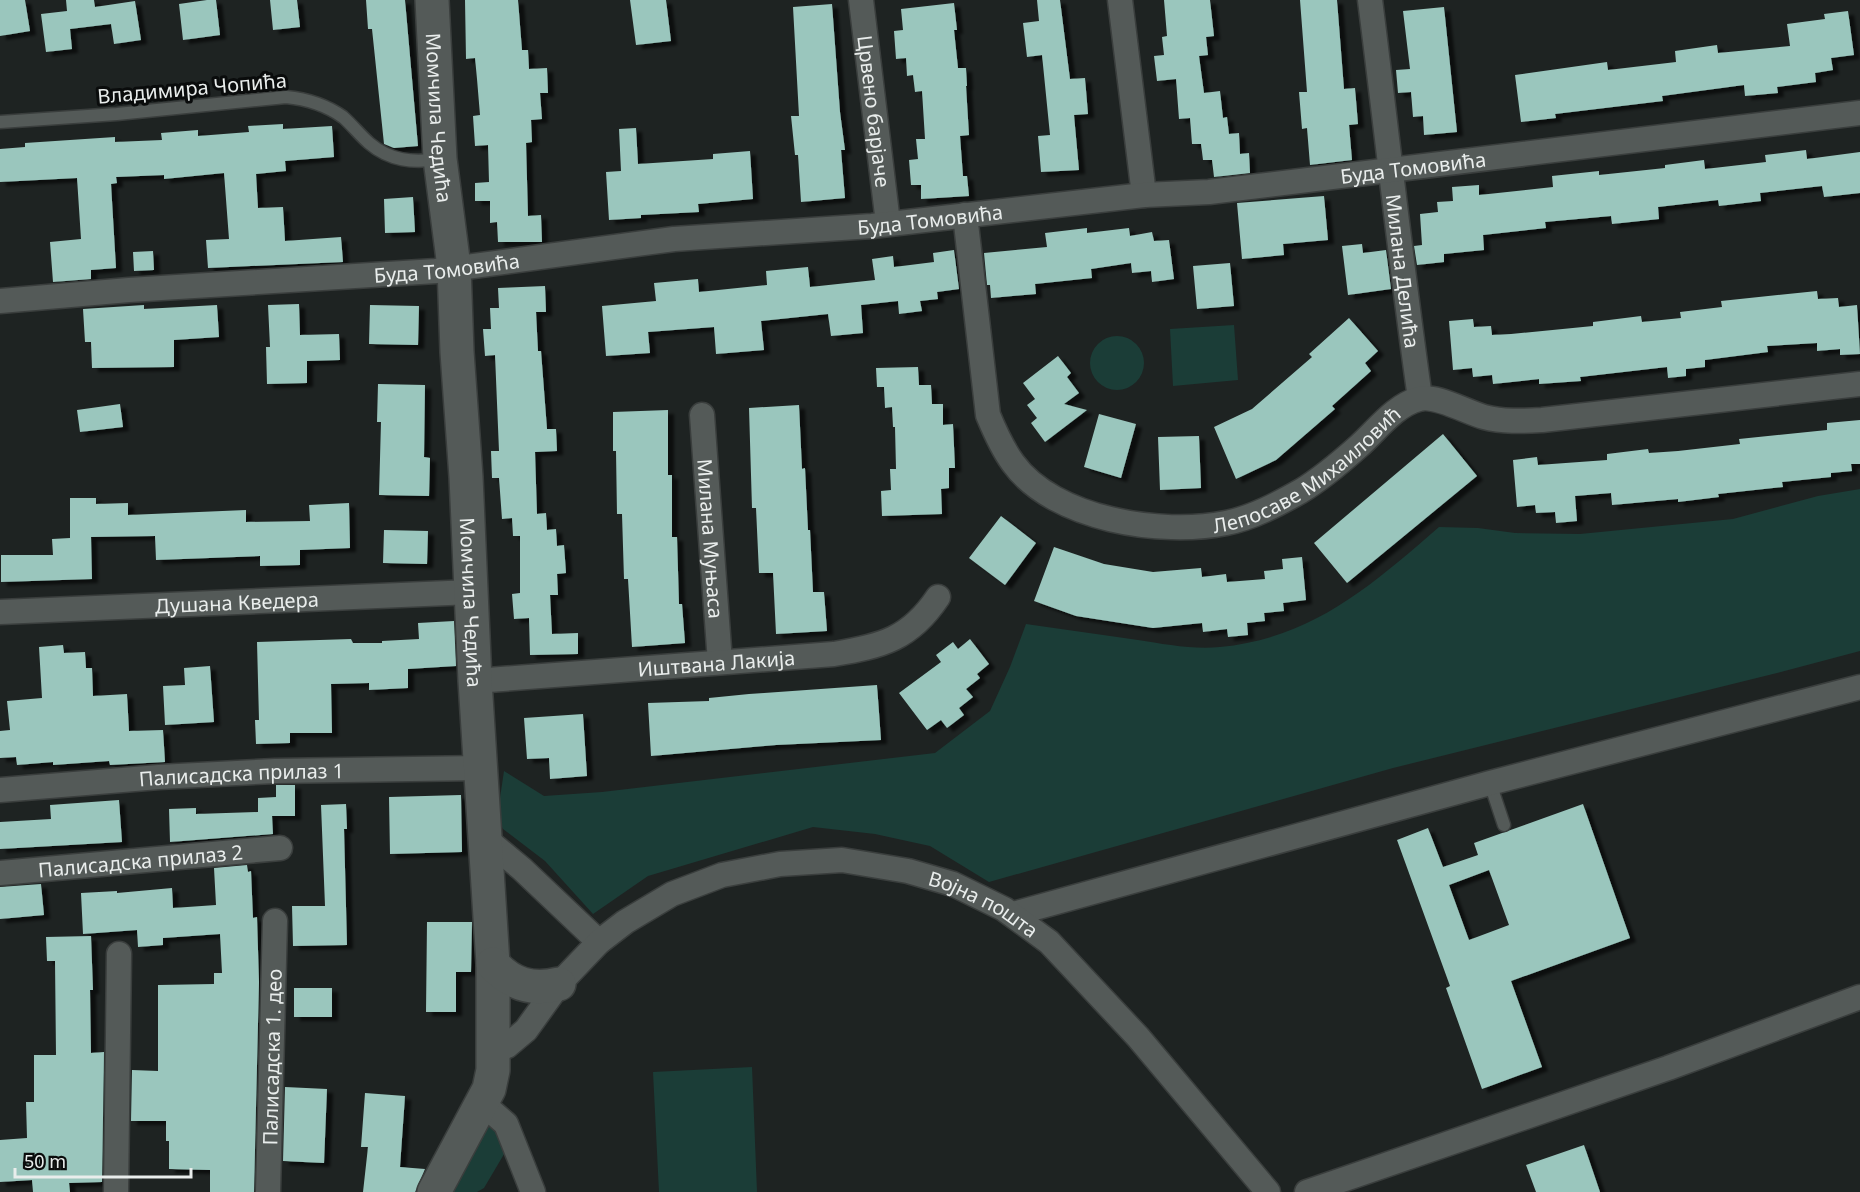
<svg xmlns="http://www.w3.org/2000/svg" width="1860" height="1192" font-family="'Noto Sans',sans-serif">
<defs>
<filter id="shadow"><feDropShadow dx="6" dy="4" stdDeviation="1.5" flood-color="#0009"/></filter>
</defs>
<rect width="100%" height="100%" fill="#1e2322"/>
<path fill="#1b3d37" d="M1234 325 1238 380 1173 386 1170 329Z
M1090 363a27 27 0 1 1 54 0a27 27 0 1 1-54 0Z
M1860 489V651L1777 673 1393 768 989 882 930 846 875 834 813 827 648 876 593 914 545 861 503 829 497 818 504 771 544 796 602 792 935 753 990 711 1010 667 1026 624C1063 629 1101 635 1138 640 1164 644 1194 650 1220 647 1313 638 1372 585 1439 527L1478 528 1515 533 1580 534 1733 519 1818 496Z
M752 1067 757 1192H659L653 1072Z
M482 1103 513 1139 484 1188 477 1192H435Z"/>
<path fill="#9ac6bd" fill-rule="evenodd" filter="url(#shadow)" d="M0 0H25L30 31 0 36Z
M66 0H94L95 7 135 1 141 40 114 44 111 24 70 29 72 49 46 52 41 14 67 11Z
M207 0H216L220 35 183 40 179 4Z
M270 0H297L300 27 273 30Z
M366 0H405L418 146 394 148 384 144 372 29H368Z
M465 0H518L522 50H528L529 69 547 68 548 93H540L542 119 531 120 532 142 526 143 528 216 541 215 542 242H498L497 222 490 223V201H475V183L489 182 488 145 475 146 473 116 480 115 477 79 475 58 466 59Z
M630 0H666L671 41 636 45Z
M1037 0H1060L1070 79 1085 78 1088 114 1074 115 1079 170 1041 172 1038 136 1050 135 1042 55 1027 57 1023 23 1039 21Z
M1164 0H1210L1214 36 1206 37 1208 55 1199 56 1204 93 1220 91 1223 118 1227 117 1229 134 1239 133 1240 154 1249 153 1250 173 1214 177 1212 160H1203L1201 144H1192L1190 118 1179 119 1176 79 1157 81 1154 56 1164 55 1162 37 1167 36Z
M1300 0H1337L1344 89 1355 88 1358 124 1349 125 1352 160 1310 165 1307 128 1302 129 1299 92H1307Z
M954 3 957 30H954L958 68H966L967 86H966L969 135 960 136 963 176H967L969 196 921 199V185H911L909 160 918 159 916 139H925L922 91 915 92 913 75 907 76 906 58 896 59 894 31 903 30 901 9Z
M832 4 840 112 845 150H841L845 198 801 202 798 155H795L791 116H799L793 7Z
M1444 7 1457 132 1424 135 1423 116 1413 117 1411 92 1398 93 1396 70 1410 69 1403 11Z
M1848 11 1854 55 1831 58 1833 70 1815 73 1816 82 1777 87 1778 93 1745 96 1744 85 1662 96 1663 101 1555 114 1556 118 1521 122 1515 75 1607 62 1608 70 1676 62 1675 51 1717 45 1718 53 1790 46 1787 24 1825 19 1824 14Z
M283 124V129L332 126 334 157 285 161 286 171 256 174 258 208 283 207 285 241 341 237 343 262 208 268 206 240 229 239 224 173 164 179V175L116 177 117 183 111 184 116 268 91 270V279L53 282 50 242 81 239 77 178 0 182V149L25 147V143L115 137V142L162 140 161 133 198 130V136L249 132 248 126Z
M636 128 638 164 713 159V154L750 151 753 199 698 204 699 212 641 215V218L609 220 606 172 621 171 619 129Z
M1806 150 1807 159 1860 152V193L1824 197 1822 186 1760 193 1761 201 1719 206 1718 200 1658 207 1659 219 1612 224 1611 216 1545 222 1546 228 1483 235 1484 250 1444 254V262L1417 265 1414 246 1422 245 1420 214 1438 212 1437 202 1453 201 1452 187 1479 185V195L1553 187 1552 176 1599 171V175L1665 168V165L1704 160 1705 169 1766 162 1765 155Z
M1324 196 1328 240 1283 244 1284 255 1242 259 1237 203Z
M413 197 415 232 385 233 384 199Z
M1087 228V233L1129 228 1130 236 1152 232 1154 241 1169 240 1174 279 1152 282 1151 271 1132 273 1131 263 1091 269 1092 278 1035 284 1036 294 991 298 990 285H987L984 253 1047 247 1045 233Z
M1362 244 1363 253 1386 250 1391 289 1348 295 1342 246Z
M954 250 959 289 937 292 938 299 920 301 922 311 899 314 898 301 861 305 863 333 831 336 828 314 761 321 764 350 716 354 714 327 648 332 650 353 606 356 602 306 656 301 654 283 698 279 699 292 767 285 766 271 808 267 810 287 875 280 872 259 893 256 894 267 934 262 933 253Z
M153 251 154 270 134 271 133 252Z
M1230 263 1234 306 1197 309 1193 266Z
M545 286 546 312H536L538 351H541L547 429H556L557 451 535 452 537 514 546 513 547 530 556 529 557 546 564 545 566 573 557 574 558 595H550L552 634 578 633V654L530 655 529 618 514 619 512 594 520 593V536H513L512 518 502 519 499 478H492L491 451H499L495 355 485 356 483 329H491L490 308H499L498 288Z
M1817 291 1818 299 1838 298 1839 307 1857 305 1860 354 1840 355V349L1817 351V343L1767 346 1768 352 1705 360V367L1686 369V376L1668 378 1667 367 1580 377 1581 381 1539 384V379L1493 384 1492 375 1473 377 1472 368 1453 370 1449 321 1473 319 1474 327 1491 326 1492 335 1511 334 1593 326V322L1641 316 1642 322 1681 318 1680 312 1722 307 1721 301Z
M299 304 300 335 339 334 340 360 307 361V383L267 384 266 347H270L268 305Z
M144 305V309L217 305 219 337 174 340V367L92 368 91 342H85L83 309Z
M370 305 419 306 418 345 369 344Z
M1349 318 1378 351 1365 363 1371 371 1332 406 1335 409 1276 460 1236 479 1214 427 1252 409 1312 357 1309 354Z
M1058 356 1071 373 1067 377 1079 393 1064 404 1087 410 1045 442 1031 423 1037 418 1027 405 1035 399 1023 383Z
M918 367 919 385H931L932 404H943V425L953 424 955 468H949V488L941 489 942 514 882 516 881 491 891 490 890 469H896L895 427H893L892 407 885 408 884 387H877L876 368Z
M378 384 425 385 424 457 430 458 429 496 379 495 381 422H377Z
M120 404 123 427 80 432 77 410Z
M799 405 802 469 805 468 808 530H810L813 592H824L827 631 776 634 773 573H759L756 508H752L749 408Z
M668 410V475H672V537H677L679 604H682L685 643 632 647 628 579H624L622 514H617L616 451H613V412Z
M1099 414 1136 424 1121 478 1084 467Z
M1860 420V464H1851L1852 471 1831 473V477L1782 482 1783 487 1718 494 1719 497 1678 502V499L1612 505 1611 493 1575 496 1577 521 1556 523 1555 512 1536 513 1535 505 1517 507 1513 460 1537 457 1538 465 1607 460V454L1648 449 1649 453 1678 451 1740 444 1739 439 1827 430V423Z
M1443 434 1477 476 1347 583 1314 543Z
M1199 436 1201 488 1160 490 1158 437Z
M70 498H96V504L128 503V515L246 510V522L310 521 309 505 349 503 350 548 300 550V565L260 566V556L156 560 155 536 91 537 92 579 1 582V555H53L52 539 70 538Z
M1001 516 1036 543 1005 585 969 558Z
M384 530 428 531 427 564 383 563Z
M1054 547 1104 564 1153 572 1201 568 1202 577 1226 574 1227 582 1265 579 1264 571 1283 569 1282 559 1302 557 1306 600 1283 603 1284 611 1264 613 1265 621 1247 623 1248 635 1228 637 1227 629 1203 632 1202 623 1153 628 1076 616 1034 601Z
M454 621 456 666 408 669V688L369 690V683L331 684 332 733H290V743L256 744 255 720H259L257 642 351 639 353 643H382V641L419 639 418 623Z
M970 639 989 664 977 674 980 678 966 689 973 697 959 708 964 715 947 728 941 720 927 730 899 693 941 662 936 655 953 642 958 649Z
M63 645 64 653 85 652 86 668H92L93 696 127 694 129 731 163 730 165 762 110 765 109 761 53 765V762L17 765 16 757 0 758V731L10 730 7 701 42 698 39 647Z
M210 666 214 722 165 725 163 686 185 685 184 668Z
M877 685 881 740 776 745 651 756 648 703 709 701V698L749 694Z
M583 714 587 776 550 779 549 758 527 759 524 718Z
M276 785H295V816H272L273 834 170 842 169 809 196 808V814L258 812V798L276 797Z
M461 795 462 852 390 854 389 797Z
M119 800 122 842 0 849V822L51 819 50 805Z
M346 804 347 829H344L347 945 293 946 292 906H325L321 805Z
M1583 804 1630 938 1511 981 1542 1067 1482 1089 1446 988 1450 986 1397 840 1428 828 1443 867 1478 855 1474 843ZM1489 870 1509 925 1469 940 1449 885Z
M247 865 248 872 251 871 253 918 257 917 259 982 254 1192H210V1170L169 1169V1141H166V1121H131L132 1070 158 1071V985L214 984V973H222L220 934 163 938V945L138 947 137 930 83 934 81 893 117 891V893L172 888 173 908 216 905 214 868Z
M41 884 44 915 0 919V887Z
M427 922H472L471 972H456V1012H426Z
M91 936 93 990H90L91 1053 104 1052 102 1182 69 1183 70 1192H33L32 1180 0 1182V1140L27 1138 26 1102H34V1055H56L55 961H47L46 937Z
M294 988H332V1017H294Z
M285 1087 327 1089 324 1163 283 1161Z
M365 1093 405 1096 400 1167 425 1169 415 1192H363L368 1147H361Z
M1584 1145 1600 1192H1536L1526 1165Z"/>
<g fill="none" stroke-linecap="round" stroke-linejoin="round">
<g stroke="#3a3e3d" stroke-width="15">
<path id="lane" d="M0 122 117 114 286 97C307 99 326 105 343 117 352 125 360 135 369 143 390 161 413 163 439 159
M1490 783 1504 825"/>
</g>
<g stroke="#3a3e3d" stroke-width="27">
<g id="street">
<path id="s1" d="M861 0 888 223"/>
<path d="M1120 0 1144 195"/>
<path id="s2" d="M1370 0C1387 133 1401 266 1420 398"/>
<path id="s3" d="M965 215 988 415C995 432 1002 448 1013 463 1054 520 1162 536 1226 523 1252 518 1278 504 1301 491 1321 479 1341 462 1359 446 1376 431 1395 405 1419 399 1435 394 1466 412 1484 417 1503 422 1522 421 1542 420L1860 384"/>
<path id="s4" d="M0 301 129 290 436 271 674 239 872 226 1144 195 1209 192 1860 113"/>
<path id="s5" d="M702 415 720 662"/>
<path id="s6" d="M0 612 472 592"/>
<path id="s7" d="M475 681 834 654C882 646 910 639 938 597"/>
<path id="s8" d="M0 790 159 777 275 771 481 768"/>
<path d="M486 839 522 869 599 942"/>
<path id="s9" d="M0 873 280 848"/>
<path d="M1013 914 1490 783 1860 687"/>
<path id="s10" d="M493 1051 507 1046 526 1030 559 984 599 942 625 922 672 894 722 875 780 864 842 860 908 871 953 884 1004 909 1049 942 1138 1037 1268 1192"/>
<path d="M482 1103 506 1124 533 1192"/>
<path d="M116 1192 119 954"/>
<path id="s11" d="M268 1192 275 921"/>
<path d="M1307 1192 1668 1068 1860 997"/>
</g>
</g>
<g stroke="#3a3e3d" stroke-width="36">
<g id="secondary">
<path id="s12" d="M432 0 440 159 454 267 457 352 466 477 475 681 493 964V1070L489 1089 434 1192"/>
<path d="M493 964C511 984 532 991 559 984"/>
</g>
</g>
<use href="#lane" stroke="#545a58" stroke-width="12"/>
<use href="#street" stroke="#545a58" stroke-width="24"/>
<use href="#secondary" stroke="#545a58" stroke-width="33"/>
</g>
<g text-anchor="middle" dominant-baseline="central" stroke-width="6" stroke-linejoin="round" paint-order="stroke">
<g font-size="20" fill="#e9edec" stroke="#0a0c0c">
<text transform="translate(192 88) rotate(-5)">Владимира Чопића</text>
<text stroke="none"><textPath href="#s1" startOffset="112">Црвено барјаче</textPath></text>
<text stroke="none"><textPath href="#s12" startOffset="118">Момчила Чедића</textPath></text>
<text stroke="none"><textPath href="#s4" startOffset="1420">Буда Томовића</textPath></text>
<text stroke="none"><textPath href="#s4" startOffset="934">Буда Томовића</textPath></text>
<text stroke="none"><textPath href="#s4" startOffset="448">Буда Томовића</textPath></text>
<text stroke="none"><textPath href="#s2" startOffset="273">Милана Делића</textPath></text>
<text stroke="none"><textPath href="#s3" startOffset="584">Лепосаве Михаиловић</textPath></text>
<text stroke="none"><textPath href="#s5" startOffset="124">Милана Муњаса</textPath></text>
<text stroke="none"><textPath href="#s6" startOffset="237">Душана Кведера</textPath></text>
<text stroke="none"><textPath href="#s12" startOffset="604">Момчила Чедића</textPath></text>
<text stroke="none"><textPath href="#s7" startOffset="242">Иштвана Лакија</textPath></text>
<text stroke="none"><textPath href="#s8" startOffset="242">Палисадска прилаз 1</textPath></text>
<text stroke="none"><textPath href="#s9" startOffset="141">Палисадска прилаз 2</textPath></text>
<text stroke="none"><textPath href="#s10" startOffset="566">Војна пошта</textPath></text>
<text stroke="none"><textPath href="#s11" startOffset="135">Палисадска 1. део</textPath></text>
</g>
</g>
<path d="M15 1168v9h176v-9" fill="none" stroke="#e9edec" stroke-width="3"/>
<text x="24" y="1168" font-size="18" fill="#e9edec" stroke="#0a0c0c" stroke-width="4.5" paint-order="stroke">50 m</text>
</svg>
